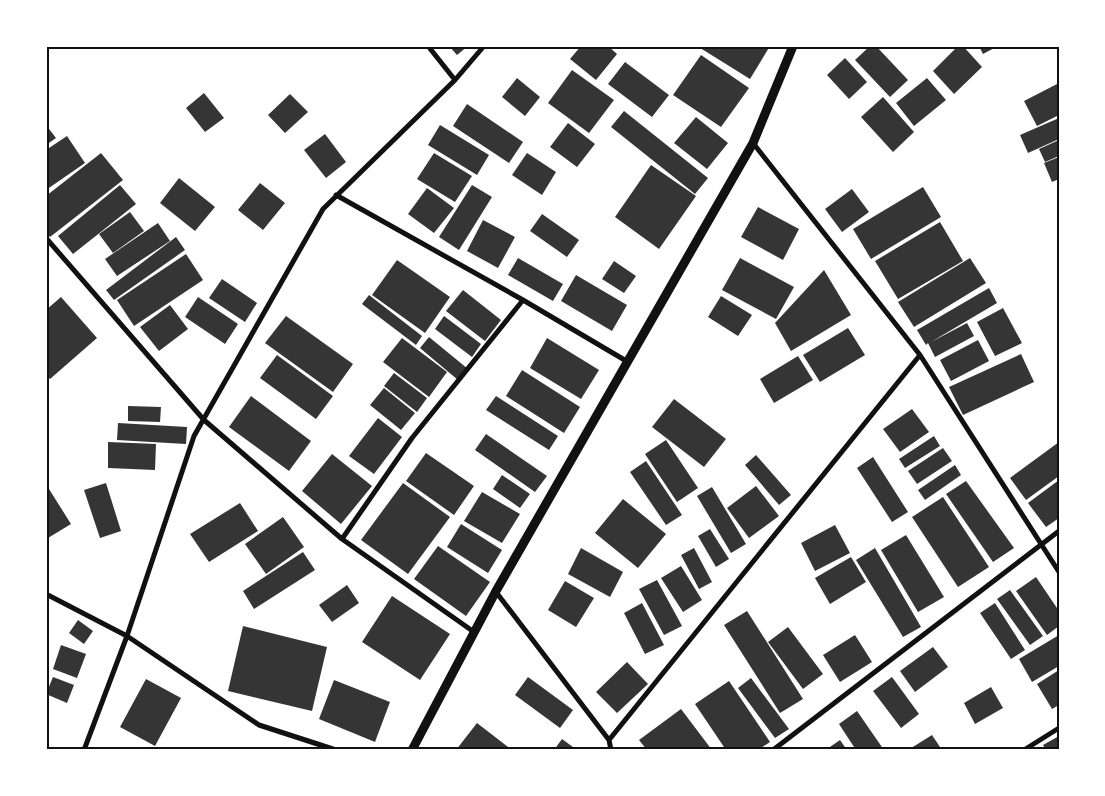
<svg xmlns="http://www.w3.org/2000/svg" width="1105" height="796" font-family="'Golos Text',sans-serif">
<rect width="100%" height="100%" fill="#fff"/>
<path fill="#353535" d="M449 46H468L457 55Z
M581 46H608L617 54 596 80 570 59Z
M697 46H770L750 79Z
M870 46H876L908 80 890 97 855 60Z
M958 46H963L982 67 954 94 933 71Z
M979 46H998L983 54Z
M701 55 749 88 721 127 673 95Z
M845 58 867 82 849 99 827 75Z
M625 62 669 95 652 117 608 84Z
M572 70 614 100 589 133 548 103Z
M517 78 540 97 525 116 502 97Z
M927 78 946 100 914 126 896 103Z
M1059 83V115L1037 126 1024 101Z
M204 93 224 118 205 132 186 108Z
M290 94 308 112 285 133 268 115Z
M883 97 914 132 893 152 861 117Z
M467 104 523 142 509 163 453 126Z
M624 111 708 178 695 194 611 127Z
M696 117 728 143 707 169 674 143Z
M1059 118V139L1028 153 1020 135Z
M568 123 595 144 577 167 550 147Z
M46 125 56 138 46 145Z
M440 125 489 155 477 175 428 145Z
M325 134 346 162 326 178 304 150Z
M67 136 85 163 46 190V150Z
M1059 140V156L1045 162 1039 149Z
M101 153 123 180 50 237 46 232V196Z
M434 153 472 176 455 202 417 179Z
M527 153 556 172 542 195 512 175Z
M1059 157V179L1052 182 1044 163Z
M651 165 696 196 659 249 615 217Z
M179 178 215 207 195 231 160 203Z
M260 183 285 203 263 230 238 210Z
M120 185 136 204 73 254 58 236Z
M472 185 492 197 459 250 439 237Z
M923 187 941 217 871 259 853 229Z
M427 188 454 208 434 233 408 214Z
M852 189 869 212 842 232 825 209Z
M758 207 799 229 783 260 741 237Z
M130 212 144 231 113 253 99 234Z
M542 214 579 240 567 257 530 231Z
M483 220 515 237 498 268 467 251Z
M940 222 963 261 898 299 875 261Z
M158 223 170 241 117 276 105 259Z
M176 237 185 250 114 300 106 290Z
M186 254 203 280 134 326 117 300Z
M518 258 563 284 553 301 508 275Z
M740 258 794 287 776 319 722 290Z
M970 258 986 283 914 327 898 302Z
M397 260 450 297 425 333 372 295Z
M614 261 636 276 624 293 602 279Z
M824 270 851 315 791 351 775 323Z
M576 275 627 305 612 331 561 301Z
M222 279 257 303 245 322 209 298Z
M989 288 997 303 931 342 967 323 974 336 935 357 928 343 926 345 917 330Z
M463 290 501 320 485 341 446 311Z
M369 295 422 336 416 345 362 304Z
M721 296 752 315 738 336 708 317Z
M61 297 97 338 50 379 46 375V310Z
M198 297 238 324 225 344 185 317Z
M170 305 188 329 159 351 140 327Z
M1003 308 1022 343 995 356 977 322Z
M286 316 353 364 333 392 265 343Z
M444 316 481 344 472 357 435 329Z
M848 328 865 355 820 382 803 355Z
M429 337 468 369 458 380 420 348Z
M402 338 447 372 429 397 383 362Z
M547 338 599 370 581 399 530 368Z
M978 340 989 361 951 381 940 360Z
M1021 354 1034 382 963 415 949 387Z
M277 355 333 396 316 419 260 378Z
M798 356 813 380 774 403 760 379Z
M522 370 580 407 564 433 506 396Z
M394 373 427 398 417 412 384 386Z
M384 388 415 413 401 430 370 405Z
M251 396 311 441 289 471 229 427Z
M496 396 558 436 549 450 486 410Z
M674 399 726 439 704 467 652 427Z
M128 406 161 407 160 422 128 421Z
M912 409 929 432 900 452 883 429Z
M378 418 402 437 374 474 349 456Z
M118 423 187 427 186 444 117 440Z
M486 434 547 476 535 492 475 450Z
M934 436 940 446 905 468 899 459Z
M666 440 698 488 677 502 645 454Z
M108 442 156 444 155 470 108 468Z
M1059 442V476L1026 500 1010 478Z
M943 448 952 461 917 484 908 471Z
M426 453 474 486 454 515 406 481Z
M332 454 372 486 341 524 302 491Z
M756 455 791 495 779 505 745 465Z
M873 457 908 512 892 522 857 468Z
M646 461 682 515 666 525 630 472Z
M955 465 961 475 925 500 918 490Z
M502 475 530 494 520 508 493 489Z
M1059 480V518L1046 527 1028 503Z
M966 481 1014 548 993 562 946 494Z
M106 483 121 531 100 538 84 490Z
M403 483 450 517 408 574 361 540Z
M756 486 779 516 749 538 727 508Z
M712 487 746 544 731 553 697 496Z
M49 489 71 524 48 538 46 535V491Z
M482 492 520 514 502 543 464 521Z
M943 497 989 567 958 587 912 517Z
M623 499 666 534 638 568 595 533Z
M240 503 258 531 209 562 190 534Z
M283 517 304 547 266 574 245 544Z
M461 524 502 550 488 573 447 547Z
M835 525 850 553 815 571 801 543Z
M710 529 729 559 716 567 698 536Z
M906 535 944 597 918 612 881 550Z
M438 546 490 582 466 616 414 579Z
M581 548 623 572 610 597 568 574Z
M694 548 712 582 699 589 681 555Z
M875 548 921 627 903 637 856 560Z
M303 552 315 570 254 609 243 591Z
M851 557 866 582 830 604 815 578Z
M681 566 702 600 683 612 661 578Z
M1036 577 1059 611V626L1047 635 1016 591Z
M657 580 682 626 664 635 639 589Z
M565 581 594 598 576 627 548 610Z
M347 585 359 603 332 622 319 605Z
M1010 590 1043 636 1030 645 997 599Z
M392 596 450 634 420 680 362 642Z
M642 603 664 645 645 654 624 613Z
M995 603 1025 650 1011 659 980 613Z
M747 611 803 699 780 713 724 625Z
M78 620 93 631 84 644 69 633Z
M243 626 327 647 312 711 228 691Z
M788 627 823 674 803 689 768 642Z
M855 635 872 662 840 682 823 655Z
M1059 635V666L1032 682 1019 659Z
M61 645 86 654 77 678 53 669Z
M933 647 948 667 915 692 900 671Z
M627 662 648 684 617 713 596 692Z
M1059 670V705L1052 709 1037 684Z
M53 677 74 685 67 703 46 694Z
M528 677 573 710 560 728 515 695Z
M892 677 919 714 901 728 873 691Z
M751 678 789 729 775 738 738 688Z
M146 679 181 698 155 746 120 727Z
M334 680 390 702 375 742 319 719Z
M729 681 770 742 758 750H726L695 704Z
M991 687 1003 708 975 724 964 703Z
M681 709 712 750H647L639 740Z
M857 711 884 750H856L839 724Z
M477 723 512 750H456Z
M932 735 942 750H908Z
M1059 736V750H1046L1043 745Z
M562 739 577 750H554Z
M840 740 847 750H828L827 749Z"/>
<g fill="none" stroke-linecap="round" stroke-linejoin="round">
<path stroke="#111" stroke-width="5" d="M428 46 455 80
M753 143 920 355 1059 572
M336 195 523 300 628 362
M46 238 204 420 342 539 474 632
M342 539 412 438 523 300
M496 592 609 740 611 750
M46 594 127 636 259 725 336 750
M609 740 920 355
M84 750 127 636 194 436 323 209 455 80 484 46
M773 750 1059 531
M1024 750 1059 728"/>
<path stroke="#111" stroke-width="9" d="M412 750 496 591 753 143 793 46"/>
</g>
<rect width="1105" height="796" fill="none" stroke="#ffffff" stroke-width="95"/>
<rect x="48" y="48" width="1010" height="700" fill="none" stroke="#111" stroke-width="2"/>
</svg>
